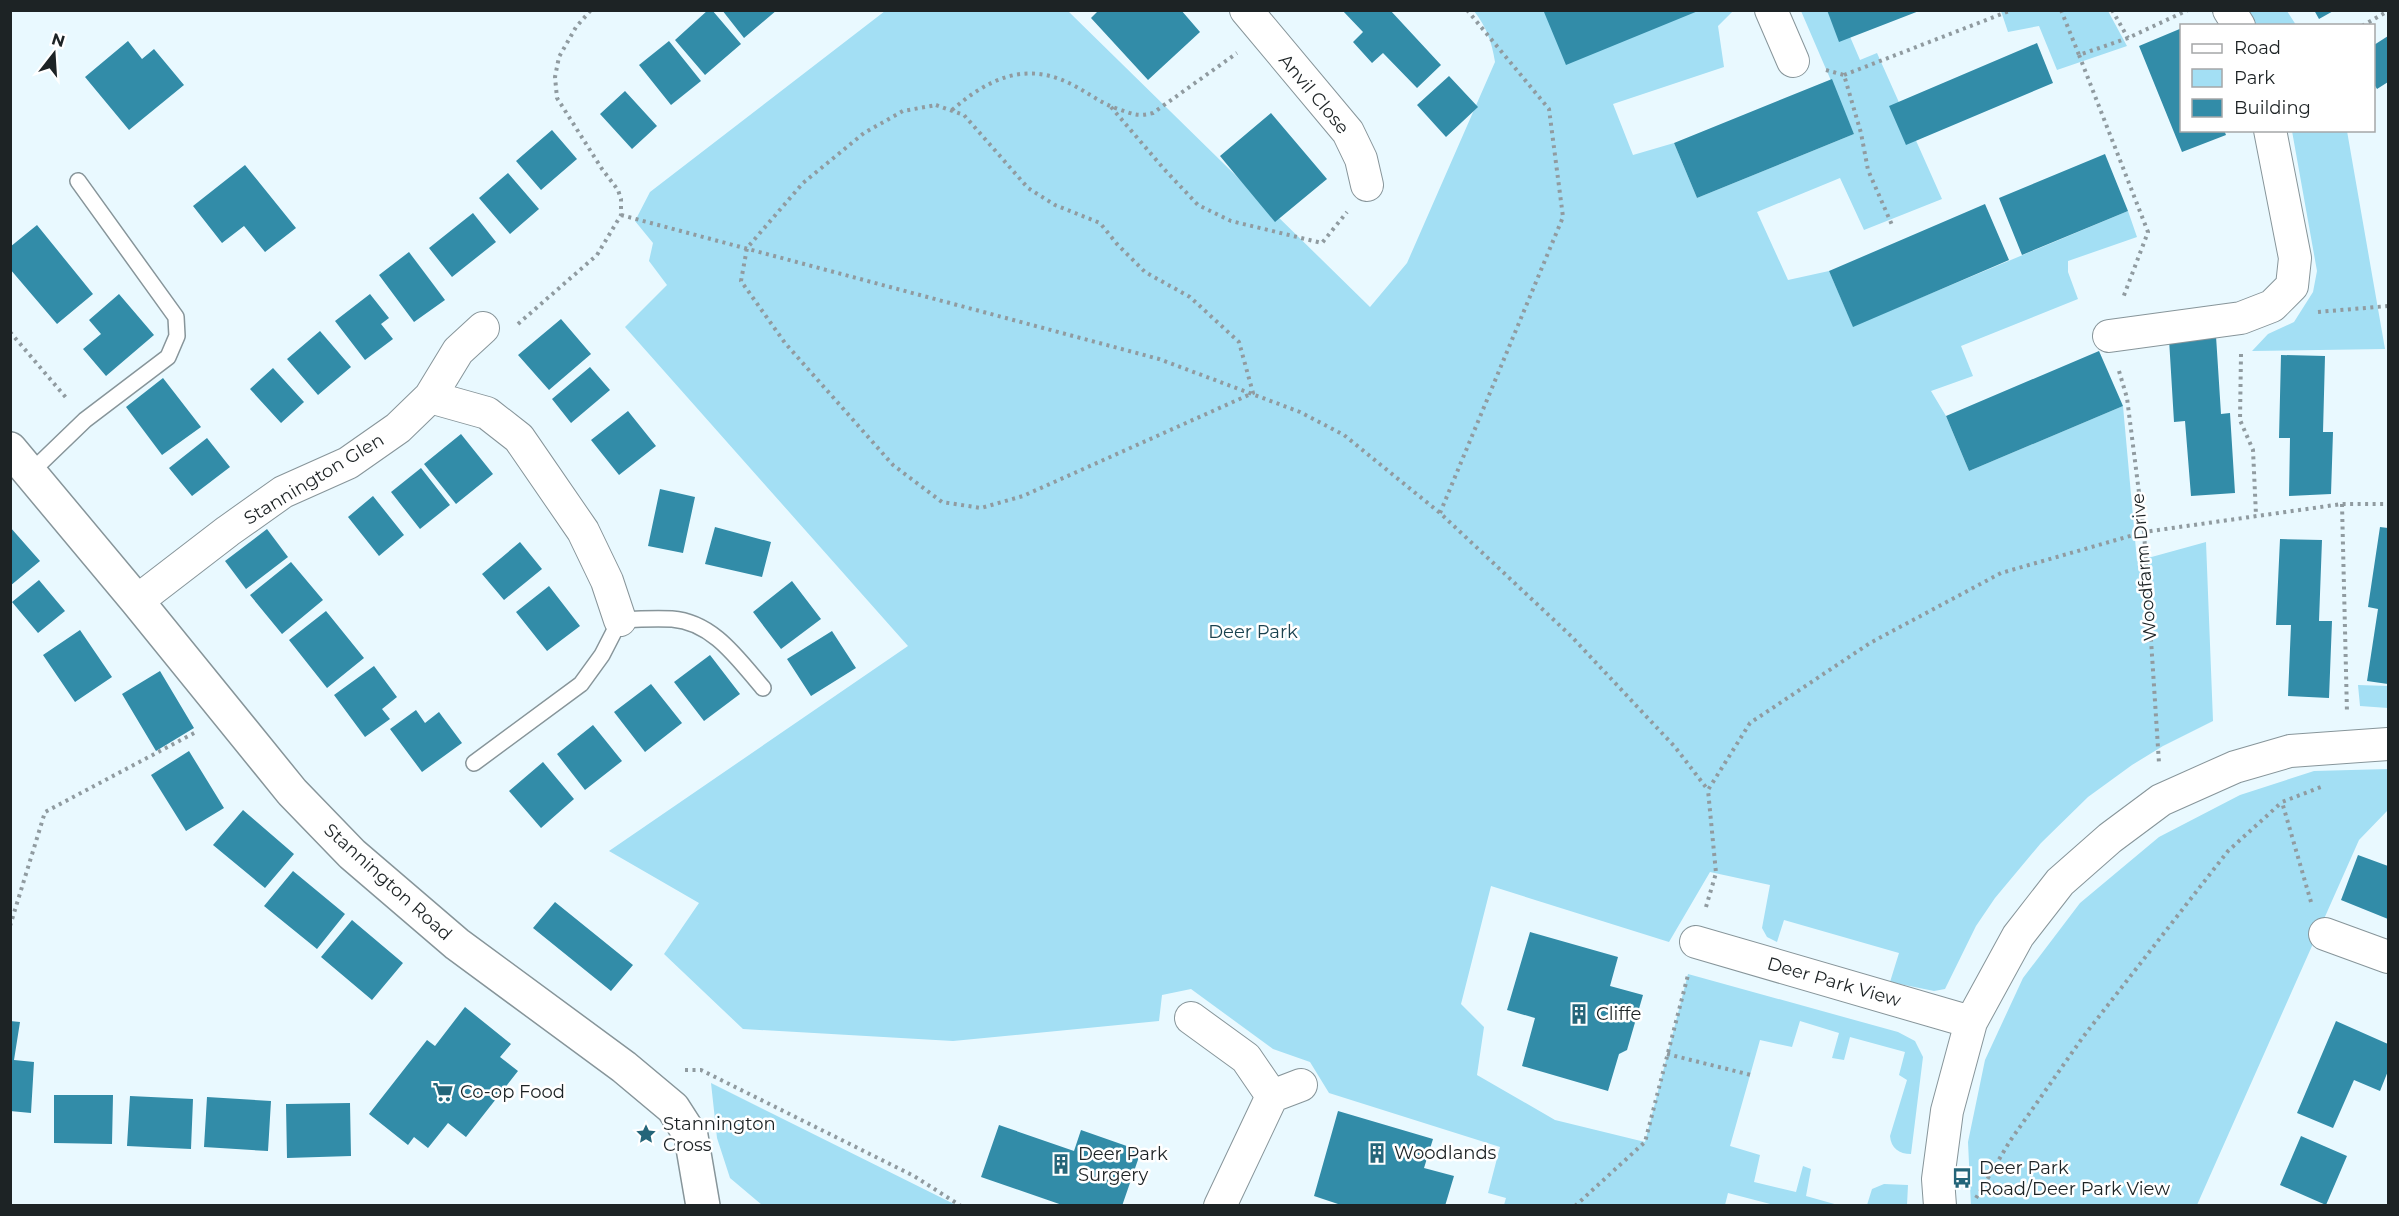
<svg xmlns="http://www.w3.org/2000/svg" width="2399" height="1216" font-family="Montserrat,sans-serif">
<rect width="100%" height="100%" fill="#e9f9ff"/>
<path fill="#a3dff4" d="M885 11H1068L1370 307 1407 263 1495 62C1492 42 1486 26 1474 11H1733L1718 26 1724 67 1613 104 1633 155 1674 143 1697 198 1854 134 1801 11H1839L1860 60 1877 53 1942 199 1864 230 1840 178 1757 212 1788 280 1829 271 1853 326 2128 211 2137 237 2068 261V272L2078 299 1961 346 1973 376 1931 391 1946 416 1969 471 2123 406 2137 561 2206 542 2213 721 2163 746 2132 765 2088 797 2041 843 1995 898 1976 926 1945 989 1934 991 1890 982 1899 953 1784 920 1777 942 1767 937 1762 928 1770 885 1710 872 1669 942 1491 886 1461 1004 1484 1027 1477 1075 1555 1120 1645 1142 1688 974 1898 1032 1915 1041 1923 1057 1911 1154C1899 1154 1891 1148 1890 1136L1907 1080 1899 1075 1905 1052 1850 1037 1844 1060 1832 1058 1839 1033 1800 1021 1792 1047 1760 1040 1730 1146 1760 1155 1754 1182 1796 1192 1803 1166 1811 1169 1806 1196 1838 1205H1774L1728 1193 1725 1205H1504L1506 1198 1488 1193 1500 1147 1329 1093 1310 1062 1273 1049 1191 989 1162 995 1159 1021 953 1041 743 1029 664 954 699 903 609 851 908 646 625 327 667 285 649 261 653 243 635 221 650 192Z
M2001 11H2108L2127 46 2057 70 2039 26 2008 32Z
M2248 11H2287L2296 25H2256Z
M2292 131H2347L2385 349 2252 351 2268 334 2294 322 2313 292 2317 271Z
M2358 685 2388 686V708L2360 706Z
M2388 769V810L2359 840 2197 1205 1971 1206 1968 1142 1985 1060 2023 978 2080 903 2159 837 2240 795 2314 771Z
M711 1083 954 1204 762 1205 730 1178 717 1138Z
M1884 1184 1908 1185 1907 1205H1867L1872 1189Z"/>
<path fill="#328ca8" d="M708 10H712L741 44 705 75 675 40Z
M722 10H777L744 38Z
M1099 10H1181L1200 32 1148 80 1091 18Z
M1342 10H1390L1441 65 1417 88 1383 53 1372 63 1353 42 1363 32Z
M1547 10H1698V11L1566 65 1544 12Z
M1827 10H1919V11L1839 42Z
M2314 10H2335L2319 19Z
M2182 28V130H2224L2226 135 2182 152 2139 46Z
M2388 36V82L2377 89 2374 84V45Z
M128 41 142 59 154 49 184 85 129 130 85 77Z
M669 41 701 81 671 105 639 65Z
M2037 43 2053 83 1906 145 1889 106Z
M1449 76 1478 107 1446 137 1417 105Z
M1832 79 1854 134 1697 198 1674 143Z
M625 91 657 126 632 149 600 114Z
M1271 113 1327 179 1275 222 1220 156Z
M552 130 577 159 541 190 516 161Z
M2105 154 2128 211 2022 255 1999 198Z
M245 165 296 228 265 252 244 226 222 243 193 206Z
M508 173 539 209 510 234 479 198Z
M1985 204 2009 260 1853 327 1829 271Z
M473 213 496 242 452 277 429 248Z
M37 225 93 294 57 324 10 269V247Z
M409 252 445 300 414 322 379 275Z
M119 294 154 335 106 376 83 349 101 334 89 320Z
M370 294 389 318 381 324 393 339 365 360 335 321Z
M561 319 591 354 549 390 518 355Z
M320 331 351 367 318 395 287 359Z
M2216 336 2221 414 2230 413 2235 493 2191 496 2185 421 2174 422 2169 339Z
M2099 351 2123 406 1969 471 1946 416Z
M2281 355 2325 356 2323 432H2333L2331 494 2289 496 2290 438H2279Z
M590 367 610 390 571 423 552 399Z
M273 368 304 402 281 423 250 389Z
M163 378 201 427 162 455 126 407Z
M628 411 656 446 619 475 591 440Z
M461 434 493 474 456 504 424 464Z
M207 438 230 467 192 496 169 468Z
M421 468 450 505 420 529 391 492Z
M660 489 695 497 683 553 648 546Z
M373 496 404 535 379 556 348 517Z
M10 527 40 561 10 586Z
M715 527 771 542 762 577 705 564Z
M2380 527 2388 528V684L2367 681 2378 609 2368 607Z
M267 529 288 557 246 589 225 561Z
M2280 539 2322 540 2319 621H2332L2329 698 2288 696 2291 625H2276Z
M520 542 542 569 504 600 482 574Z
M291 562 323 600 282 634 250 595Z
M39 580 65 611 38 633 12 602Z
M792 581 821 619 781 649 753 612Z
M549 586 580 626 547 651 516 612Z
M326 611 364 658 327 688 289 640Z
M80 630 112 677 75 702 43 655Z
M832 631 856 668 811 696 787 659Z
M710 655 740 694 704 721 674 682Z
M374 666 397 697 382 709 390 719 365 737 334 695Z
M160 671 194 728 156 751 122 694Z
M651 684 682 723 645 752 614 712Z
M416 710 425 723 439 712 462 743 422 772 390 729Z
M593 725 622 761 585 790 557 754Z
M189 751 224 808 186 831 151 775Z
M543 762 574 799 541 828 509 791Z
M243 810 294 854 265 888 213 845Z
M2358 855 2388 866V919L2341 900Z
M293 871 345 914 317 949 264 906Z
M555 902 633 965 611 991 533 928Z
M352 920 403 963 372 1000 321 957Z
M1530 932 1618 957 1610 986 1643 995 1627 1050 1619 1054 1608 1091 1522 1066 1535 1018 1507 1010Z
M465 1007 511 1044 500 1057 518 1071 466 1137 448 1123 428 1148 414 1137 408 1145 369 1114 427 1040 435 1046Z
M10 1021 20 1022 14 1060 34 1062 31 1113 10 1111Z
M2336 1021 2388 1044V1071L2380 1091 2354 1080 2333 1128 2297 1113Z
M54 1095H113L112 1144 54 1143Z
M130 1096 193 1099 191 1149 127 1146Z
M207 1097 271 1101 268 1151 204 1147Z
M350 1103 351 1156 287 1158 286 1104Z
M1338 1111 1433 1139 1424 1168 1454 1176 1445 1206H1344L1314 1196Z
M999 1125 1074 1151 1081 1130 1141 1151 1122 1206H1065L981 1177Z
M2301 1136 2347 1156 2326 1205 2280 1185Z"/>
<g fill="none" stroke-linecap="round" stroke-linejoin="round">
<g stroke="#87959a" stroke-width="18">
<path id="service" d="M30 473 85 420 168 357 177 336 176 317 78 181
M474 763 581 684 602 655 620 620C637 619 655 618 672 619 713 622 738 659 763 688"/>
</g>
<g stroke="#87959a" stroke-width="34">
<path id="minor" d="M1246 10 1348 132 1361 159 1367 185
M1771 10 1793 61
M2229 10 2239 26
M2109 336 2241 318 2272 306 2292 286 2295 258 2270 130
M430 397 458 351 483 328
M137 601 228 531 283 492 348 463 398 428 430 397 487 413 519 438 583 531 607 581 620 620
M2325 934 2388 957
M1696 942 1971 1022
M1191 1018 1246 1058 1272 1096 1220 1206
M1272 1096 1301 1085
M1940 1206 1938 1179 1947 1111 1971 1022 2018 936 2060 882 2110 838 2161 800 2235 767 2290 751 2388 744"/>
</g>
<g stroke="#87959a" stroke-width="36">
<path id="secondary" d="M10 449 137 601 292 792 352 854 457 944 624 1067 673 1108 691 1136 703 1206"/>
</g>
<path stroke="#909ba0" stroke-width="4" stroke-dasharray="3 4.5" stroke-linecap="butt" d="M2061 10 2079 55 2128 38 2188 10
M2112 10 2128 38
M2362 26 2388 11
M2079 55 2148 232 2123 298
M1826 70 1844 75 1861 133 1868 170 1892 225
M1844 75 2012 10
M936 105 964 115 1028 188 1055 205 1100 223 1117 244 1145 272 1190 297 1239 342 1253 393 1023 496 981 508 942 502 893 465 785 343 741 281 747 248 803 183 864 133 903 111Z
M1111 107 1164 169 1198 205 1231 221 1322 243 1347 212
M952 110C987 80 1023 61 1069 83 1086 91 1100 103 1118 109 1133 114 1138 117 1153 113L1237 53
M621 215 1159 359 1300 412 1344 435 1440 513 1571 636 1675 747 1708 790
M2318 312 2388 306
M518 324 597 255 621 215V199L618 190 602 169 557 98 555 77 559 57 576 27 591 10
M10 332 68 400
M2241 354 2240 420 2253 450 2256 515
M2119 371 2127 398 2144 532 2159 763
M2342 504 2347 713
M1440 513 1563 217 1549 109 1467 10
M2311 902 2282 802 2321 787
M1706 907 1716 873 1708 790 1750 723 1870 643 2001 573 2144 532 2342 504H2388
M10 926 45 812 196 732
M1667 1054 1751 1075
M685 1070H701L914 1176 961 1206
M1976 1198 2010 1141 2083 1037 2228 851 2282 802
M1575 1206 1645 1142 1688 975"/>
<use href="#service" stroke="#fff" stroke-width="15"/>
<use href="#minor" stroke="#fff" stroke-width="32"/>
<use href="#secondary" stroke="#fff" stroke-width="33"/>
</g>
<defs>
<g id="building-bare" transform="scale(1.62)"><path d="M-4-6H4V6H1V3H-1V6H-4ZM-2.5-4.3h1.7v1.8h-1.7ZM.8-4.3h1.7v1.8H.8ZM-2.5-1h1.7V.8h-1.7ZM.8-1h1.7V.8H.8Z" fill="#246579" stroke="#fff" stroke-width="2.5" paint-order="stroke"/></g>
<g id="supermarket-bare" transform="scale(1.62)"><path d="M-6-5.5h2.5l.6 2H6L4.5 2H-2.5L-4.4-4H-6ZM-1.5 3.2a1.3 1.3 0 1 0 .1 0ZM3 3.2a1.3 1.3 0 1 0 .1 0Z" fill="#246579" stroke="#fff" stroke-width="2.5" paint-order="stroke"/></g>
<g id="sight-bare" transform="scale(1.62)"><path d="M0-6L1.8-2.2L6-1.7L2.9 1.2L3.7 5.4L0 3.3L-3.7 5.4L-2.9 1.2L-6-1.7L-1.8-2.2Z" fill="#246579" stroke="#fff" stroke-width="2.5" paint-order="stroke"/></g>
<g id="bus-bare" transform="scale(1.62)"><path d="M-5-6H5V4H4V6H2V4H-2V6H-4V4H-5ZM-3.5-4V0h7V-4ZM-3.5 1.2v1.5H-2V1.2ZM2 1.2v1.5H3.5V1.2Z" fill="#246579" stroke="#fff" stroke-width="2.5" paint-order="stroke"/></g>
</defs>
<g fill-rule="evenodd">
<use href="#building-bare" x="1579" y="1014"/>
<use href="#supermarket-bare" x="443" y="1092"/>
<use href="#sight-bare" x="646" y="1134"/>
<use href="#building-bare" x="1377" y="1153"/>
<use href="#building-bare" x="1061" y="1164"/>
<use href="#bus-bare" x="1962" y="1178"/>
</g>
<g text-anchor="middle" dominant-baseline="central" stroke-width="5" stroke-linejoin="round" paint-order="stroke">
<g font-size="18" fill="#1d2325" stroke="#fff">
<text transform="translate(1314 94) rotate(50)">Anvil Close</text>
<text transform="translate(314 479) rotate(-31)">Stannington Glen</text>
<text transform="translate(2144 567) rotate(-95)">Woodfarm Drive</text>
<text transform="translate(388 882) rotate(42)">Stannington Road</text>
<text transform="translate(1834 982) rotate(16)">Deer Park View</text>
</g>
<g font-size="18" fill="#1a424f" stroke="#fff">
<text x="1253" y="632">Deer Park</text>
</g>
<g font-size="18" fill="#1d2325" stroke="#fff" text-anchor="start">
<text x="1596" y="1014">Cliffe</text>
<text x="460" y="1092">Co-op Food</text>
<text x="663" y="1124">Stannington<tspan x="663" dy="21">Cross</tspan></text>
<text x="1394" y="1153">Woodlands</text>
<text x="1078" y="1154">Deer Park<tspan x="1078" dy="21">Surgery</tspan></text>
<text x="1979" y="1168">Deer Park<tspan x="1979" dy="21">Road/Deer Park View</tspan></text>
</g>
</g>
<rect width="2399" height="1216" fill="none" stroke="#1d2325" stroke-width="24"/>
<rect x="2180" y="24" width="195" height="108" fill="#ffffff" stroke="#a5a7a8" stroke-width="1.5"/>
<rect x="2192" y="44" width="30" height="9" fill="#ffffff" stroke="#a5a7a8" stroke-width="1.5"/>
<text x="2234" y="54" font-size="18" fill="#1d2325">Road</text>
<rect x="2192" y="69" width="30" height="18" fill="#a3dff4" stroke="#a5a7a8" stroke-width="1.5"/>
<text x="2234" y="84" font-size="18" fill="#1d2325">Park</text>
<rect x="2192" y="99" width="30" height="18" fill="#328ca8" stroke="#a5a7a8" stroke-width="1.5"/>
<text x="2234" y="114" font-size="18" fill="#1d2325">Building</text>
<g transform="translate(54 54) rotate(17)" stroke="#ffffff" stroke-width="4.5" paint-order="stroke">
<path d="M0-4.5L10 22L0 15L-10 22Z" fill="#1d2325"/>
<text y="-9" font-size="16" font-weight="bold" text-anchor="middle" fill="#1d2325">N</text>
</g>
</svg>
